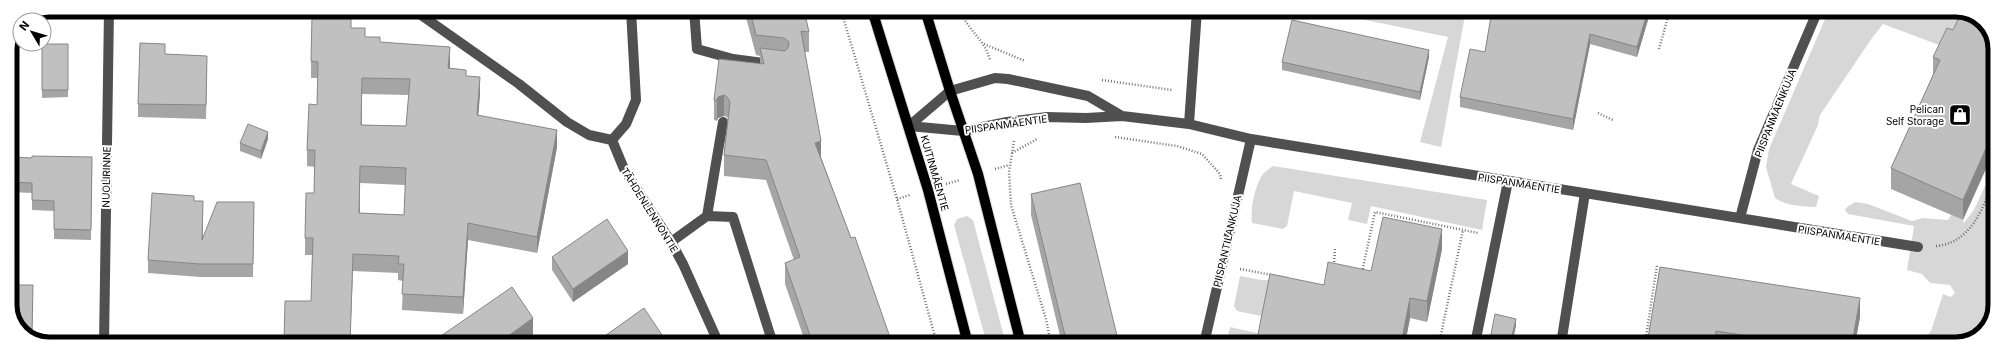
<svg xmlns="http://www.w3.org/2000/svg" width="2005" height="354" font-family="Inter,sans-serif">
<rect width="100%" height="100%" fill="#fff"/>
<path fill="#d7d7d7" d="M1317 10H1466L1441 147 1420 142 1448 37Z
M1829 10H1961L1964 12 1947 48 1883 24 1872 38 1820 115 1818 125 1791 184 1819 196 1816 207C1803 206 1786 206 1775 198L1766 167 1769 149Z
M1995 164V310L1982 334 1956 344H1918L1931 331 1943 294 1951 297 1955 293 1950 285 1930 283 1922 274 1907 270 1914 226 1848 214 1845 210 1847 207 1855 202 1868 204 1912 221 1923 218 1948 220 1951 215 1963 220 1964 223 1975 208Z
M1273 166 1487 200 1482 230 1371 206 1367 224 1348 220 1352 203 1294 191 1287 226 1283 229 1252 223C1250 209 1255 185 1263 174 1266 171 1270 168 1273 166Z
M967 216 973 220 1006 344H987L954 225 957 219Z
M1240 276 1261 280H1272L1266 317 1237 311 1234 306Z
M1230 327 1262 334 1260 344H1226Z"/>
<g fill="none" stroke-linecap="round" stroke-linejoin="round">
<g stroke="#dbdbdb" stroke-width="12">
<path id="major" d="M872 10 928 190 968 344
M925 10 950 91 978 174 1021 344"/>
</g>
<path stroke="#727272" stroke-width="2.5" stroke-dasharray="1 2" stroke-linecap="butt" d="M841 10 897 199 937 344
M960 10C967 30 984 38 990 60
M984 44 1025 61
M1659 49 1670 10
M1102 80 1172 90
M1598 113 1613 120
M1115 137 1177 146 1202 154 1220 174 1221 179
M1014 141 1009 172 1011 205 1046 319 1051 344
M1012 153 1037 139
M995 169 1009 165
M946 184 960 180
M897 199 910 195
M1936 246C1972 243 1983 207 1995 178
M1334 265 1335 248
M1240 269 1288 278
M1362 272 1375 212 1478 233
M1439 344 1463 230
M1645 344 1657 265"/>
<path stroke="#505050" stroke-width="10" d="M414 10 519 84 567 122 589 135 612 140 624 169 671 242 683 264 719 344
M694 10 697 49 733 59 772 64
M1189 124 1197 10
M909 126 963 131 1007 122 1047 117 1086 118 1122 116 1189 124 1251 139 1918 247
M909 126 950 91 995 78 1008 79 1088 96 1122 116
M612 140 626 124 636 100 631 10
M707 216 723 122
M1740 218 1758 150 1818 10
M671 242 707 216 733 217 773 344
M104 344 109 10
M1204 344 1251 139
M1475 344 1508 181
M1561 344 1585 193"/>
<use href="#major" stroke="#000" stroke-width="10"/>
</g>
<path fill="#a5a5a5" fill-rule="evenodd" d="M744 10H804L809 32V52H804L821 157 851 238 892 344H806L785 284V263L794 260 766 180 724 176V155L728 119 727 117 724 116 718 118 717 121 714 120V100L760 64V56L756 55Z
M1491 10H1650V13L1637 57 1590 44 1573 130 1460 107V97L1485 52 1492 11Z
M1984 22 1963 220 1891 189V168L1933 75V57L1953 30Z
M351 28 365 37 380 42 450 64V68L466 76 480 94 478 115 557 147 537 253 468 240 463 314 402 310 403 281 398 280V273L353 271 311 301 312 255H305V238L314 193 315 167 307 166V150L317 105 318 78H311V61ZM362 94 409 95 406 126 362 125ZM360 183 405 185 404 215 360 213Z
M42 44H68V97L42 98Z
M165 54 207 69 206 119 138 117V104Z
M1429 57 1420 100 1282 70V62Z
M268 139 261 159 240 151V143Z
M10 157 32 158 92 157 91 240 54 239V211L32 210V193L10 192Z
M1031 194 1119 344H1062L1031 215Z
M194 201 203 215V239L254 202 253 277H200L148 273V260Z
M1442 249 1427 322 1410 318 1405 344H1256L1324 285Z
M552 257 628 264 573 302 552 270Z
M1660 267 1860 317 1855 344H1647Z
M33 299 32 338 21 332Z
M533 335 521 344H438V338Z
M602 338 668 344H602Z"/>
<path fill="#868686" d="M1648 10H1650V13L1637 57V47Z
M1590 34V44L1573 130V119Z
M450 47V64L448 85V68Z
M1429 50V57L1420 100V92Z
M480 77V94L477 131V115Z
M362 78V94L361 141V125Z
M724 95V116L718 118 717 121V100L718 97Z
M1995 128V149L1963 220V200Z
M557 130V147L537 253V237Z
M268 132V139L261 159V151Z
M821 141V161L815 143Z
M360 166V183L359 230V213Z
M468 223V240L463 314V297Z
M1442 229V249L1427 322V301Z
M628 251V264L573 302V289Z
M353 254V271L350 344Z
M1410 298V318L1405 344H1401Z
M1860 298V317L1855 344H1852Z
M533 318V335L521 344H497Z
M1516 319V326L1512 344H1510Z
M1716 331V344H1714Z"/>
<path fill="#c0c0c0" stroke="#868686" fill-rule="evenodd" d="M750 10H804L809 32 801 31 821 141 815 143 851 238 855 237 892 343 890 344H813L785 263 800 257 766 160 724 155 730 102 727 97 724 95 718 97 717 100H714L719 59 764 64 760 48 785 51 788 48 789 42 784 38 756 35Z
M1492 10H1648L1637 47 1590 34 1573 119 1460 97 1470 49 1485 52Z
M1962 11 1984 22 1995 44V128L1963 200 1891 168 1940 60 1933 57 1947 28 1953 30Z
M312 16 351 17V28H365V37H380V42L450 47 448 68 466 70V76L480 77 477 115 557 130 537 237 468 223 463 297 402 294 404 264H398L399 256 353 254 350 344H284L285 301H311L313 238H305L306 193H314L315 150H307L309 104 317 105 318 62 311 61ZM362 78 410 79 406 126 361 125ZM360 166 406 168 404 215 359 213Z
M1292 20 1429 50 1420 92 1282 62Z
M140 43 165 44V54L207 56 206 105 138 104Z
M42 44H68V90H42Z
M248 124 268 132 261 151 240 143Z
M32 156 92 157 91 230 54 229V201L32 200V183L10 182V157L32 158Z
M1080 183 1119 344H1067L1031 194Z
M152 193 194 196V201H203L202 240 217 202H254L253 264H200L148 260Z
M1383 217 1442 229 1427 301 1410 298 1401 344H1330L1316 339V344H1256L1270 274 1324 285 1328 262 1371 271Z
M607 219 628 251 573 289 552 257Z
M1660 267 1860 298 1852 344H1772L1773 340 1716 331 1714 344H1647Z
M10 285H33L32 333 21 332 10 310Z
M512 287 533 318 497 344H443L438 338Z
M644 308 668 344H606L602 338Z
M1495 314 1516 319 1510 344H1489Z
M220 341 280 343V344H220Z"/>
<defs>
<g id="shop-square" transform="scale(1.15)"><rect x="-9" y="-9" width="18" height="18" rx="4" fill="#000" stroke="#fff"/><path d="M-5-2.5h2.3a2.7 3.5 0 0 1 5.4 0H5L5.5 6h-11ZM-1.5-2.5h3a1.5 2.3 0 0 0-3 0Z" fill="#fff"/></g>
</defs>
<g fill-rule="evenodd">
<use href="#shop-square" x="1960" y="115"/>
</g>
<g text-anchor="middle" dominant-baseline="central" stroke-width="4" stroke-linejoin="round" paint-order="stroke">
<g font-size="10" fill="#000" stroke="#fff" text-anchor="end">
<text x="1944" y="109">Pelican<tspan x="1944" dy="12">Self Storage</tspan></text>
</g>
<g font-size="10" fill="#000" stroke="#fff">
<text transform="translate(1775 113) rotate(-68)">PIISPANMÄENKUJA</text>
<text transform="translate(1006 124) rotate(-8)">PIISPANMÄENTIE</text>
<text transform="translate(935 173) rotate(74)">KUITINMÄENTIE</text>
<text transform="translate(106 177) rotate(-89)">NUOLIRINNE</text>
<text transform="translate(1519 183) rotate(9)">PIISPANMÄENTIE</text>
<text transform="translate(650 210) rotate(58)">TÄHDENLENNONTIE</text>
<text transform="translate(1839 235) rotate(9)">PIISPANMÄENTIE</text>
<text transform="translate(1227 241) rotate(-77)">PIISPANTILANKUJA</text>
</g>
</g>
<path d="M0 0H2005V354H0ZM49 17H1956A32 32 0 0 1 1988 49V305A32 32 0 0 1 1956 337H49A32 32 0 0 1 17 305V49A32 32 0 0 1 49 17Z" fill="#fff" fill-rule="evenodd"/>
<path fill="none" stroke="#000" stroke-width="5" d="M49 17H1956A32 32 0 0 1 1988 49V305A32 32 0 0 1 1956 337H49A32 32 0 0 1 17 305V49A32 32 0 0 1 49 17Z"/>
<g transform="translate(32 32) rotate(308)"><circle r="19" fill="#ffffff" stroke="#999999"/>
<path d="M0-3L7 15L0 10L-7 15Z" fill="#000000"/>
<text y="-6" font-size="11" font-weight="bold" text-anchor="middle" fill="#000000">N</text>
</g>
</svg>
